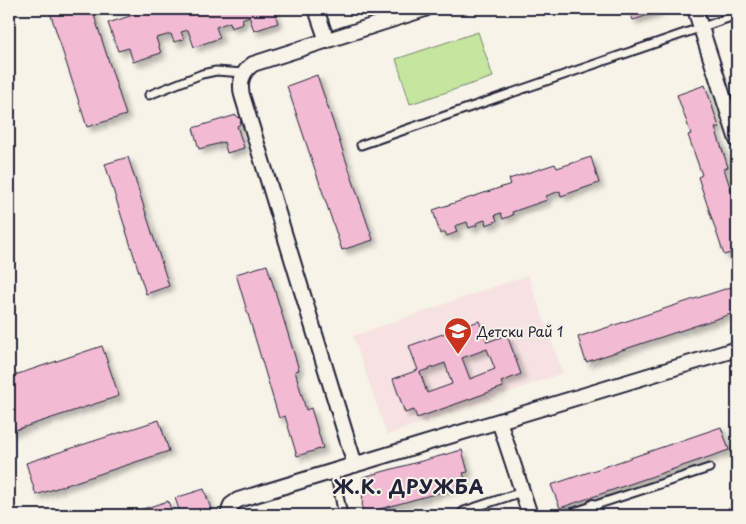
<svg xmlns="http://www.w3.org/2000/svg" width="746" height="524" font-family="'Playpen Sans',sans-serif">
<defs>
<filter id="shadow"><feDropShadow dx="4.5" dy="4.5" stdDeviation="2.5" flood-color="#0004"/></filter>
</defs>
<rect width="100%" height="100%" fill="#f7f3e8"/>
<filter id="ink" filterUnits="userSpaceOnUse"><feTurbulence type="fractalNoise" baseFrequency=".02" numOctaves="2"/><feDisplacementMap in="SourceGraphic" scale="10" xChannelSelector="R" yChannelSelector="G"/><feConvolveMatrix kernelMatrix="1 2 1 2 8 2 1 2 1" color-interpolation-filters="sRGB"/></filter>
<g filter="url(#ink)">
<path fill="#f6e2e2" d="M528 275 563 373 387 435 353 336Z"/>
<path fill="#c5e69f" stroke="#74846d" d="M478 32 493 77 410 104 396 59Z"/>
<path fill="#f2bbd3" stroke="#22223b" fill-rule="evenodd" filter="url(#shadow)" d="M49 9H92L126 115 87 127Z
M152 9H273L278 23 254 31 249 16 242 19 243 24 231 28 230 22 216 27 220 38 194 47 188 30 181 32 184 39 174 42 171 34 156 38 161 53 133 62 129 48 118 51 108 23Z
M629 9H657L658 12 633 20Z
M317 75 373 240 342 250 287 86Z
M705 85 719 127 715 128 728 167 724 169 737 208V251L724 255 698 177 702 175 688 135 691 134 677 95Z
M236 115 241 120 240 124 237 126 244 148 227 153 224 142 199 149 193 128Z
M128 157 169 286 146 294 105 164Z
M591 157 599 183 561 196 560 191 546 196 547 200 512 212 513 215 503 219 501 213 495 215 497 221 486 225 485 220 476 223 477 225 469 228 467 222 455 226 457 232 447 236 445 232 440 234 433 210 511 184 509 179 555 164 557 168Z
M267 265 299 370 295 371 306 410 311 408 323 448 297 456 285 416 279 418 236 274Z
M731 287 737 304V312L586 362 578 337Z
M479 321 487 342 507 335 521 374 501 382 503 387 417 418 414 410 405 413 393 379 418 370 409 346ZM487 349 495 369 470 379 462 358ZM445 363 452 384 427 393 420 372Z
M102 346 119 396 9 432V377Z
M159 420 169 451 36 495 26 463Z
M721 427 729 450 560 508 551 485Z
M462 450 468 472 463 473 467 485 362 514 363 477Z
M204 489 213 515H181L175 498Z
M168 501 173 515H124Z"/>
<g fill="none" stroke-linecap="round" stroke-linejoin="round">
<g stroke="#22223b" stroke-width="11">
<path id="service" d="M149 95 202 74 216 71 244 73
M361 145 737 15
M334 471 343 515
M460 515 464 511 522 492
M565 515 709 468"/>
</g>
<g stroke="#22223b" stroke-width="14">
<path id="pedestrian" d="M593 505 596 515"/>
</g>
<g stroke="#22223b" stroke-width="18">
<path id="minor" d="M316 9 327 41
M695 9 737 140
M499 421 530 515
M355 465 242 95C239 82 242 72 253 64L425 9
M228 515 231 505 238 500 737 349"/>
</g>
<use href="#service" stroke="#f7f3e8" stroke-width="7"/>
<use href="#pedestrian" stroke="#f7f3e8" stroke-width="10"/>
<use href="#minor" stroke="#f7f3e8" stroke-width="14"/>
</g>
</g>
<defs>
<g id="school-pin" transform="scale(1.4375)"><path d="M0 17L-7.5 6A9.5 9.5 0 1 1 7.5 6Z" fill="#c8321e" stroke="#f7f3e8"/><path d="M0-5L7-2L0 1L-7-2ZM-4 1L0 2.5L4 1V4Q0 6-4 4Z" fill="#fff"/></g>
</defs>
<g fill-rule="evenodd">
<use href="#school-pin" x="458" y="331"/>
</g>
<g text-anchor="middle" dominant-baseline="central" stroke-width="4" stroke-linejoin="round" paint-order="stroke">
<g font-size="14" fill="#22223b" stroke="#f7f3e8" text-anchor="start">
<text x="477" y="331">Детски Рай 1</text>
</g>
<g font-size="19" font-weight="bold" letter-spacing="1" fill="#22223b" stroke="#f7f3e8">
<text x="409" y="486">Ж.К. ДРУЖБА</text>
</g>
</g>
<rect width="746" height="524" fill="none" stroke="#f7f3e8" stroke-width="30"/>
<rect x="15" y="15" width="716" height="494" fill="none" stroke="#22223b" stroke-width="2" filter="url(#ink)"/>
</svg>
